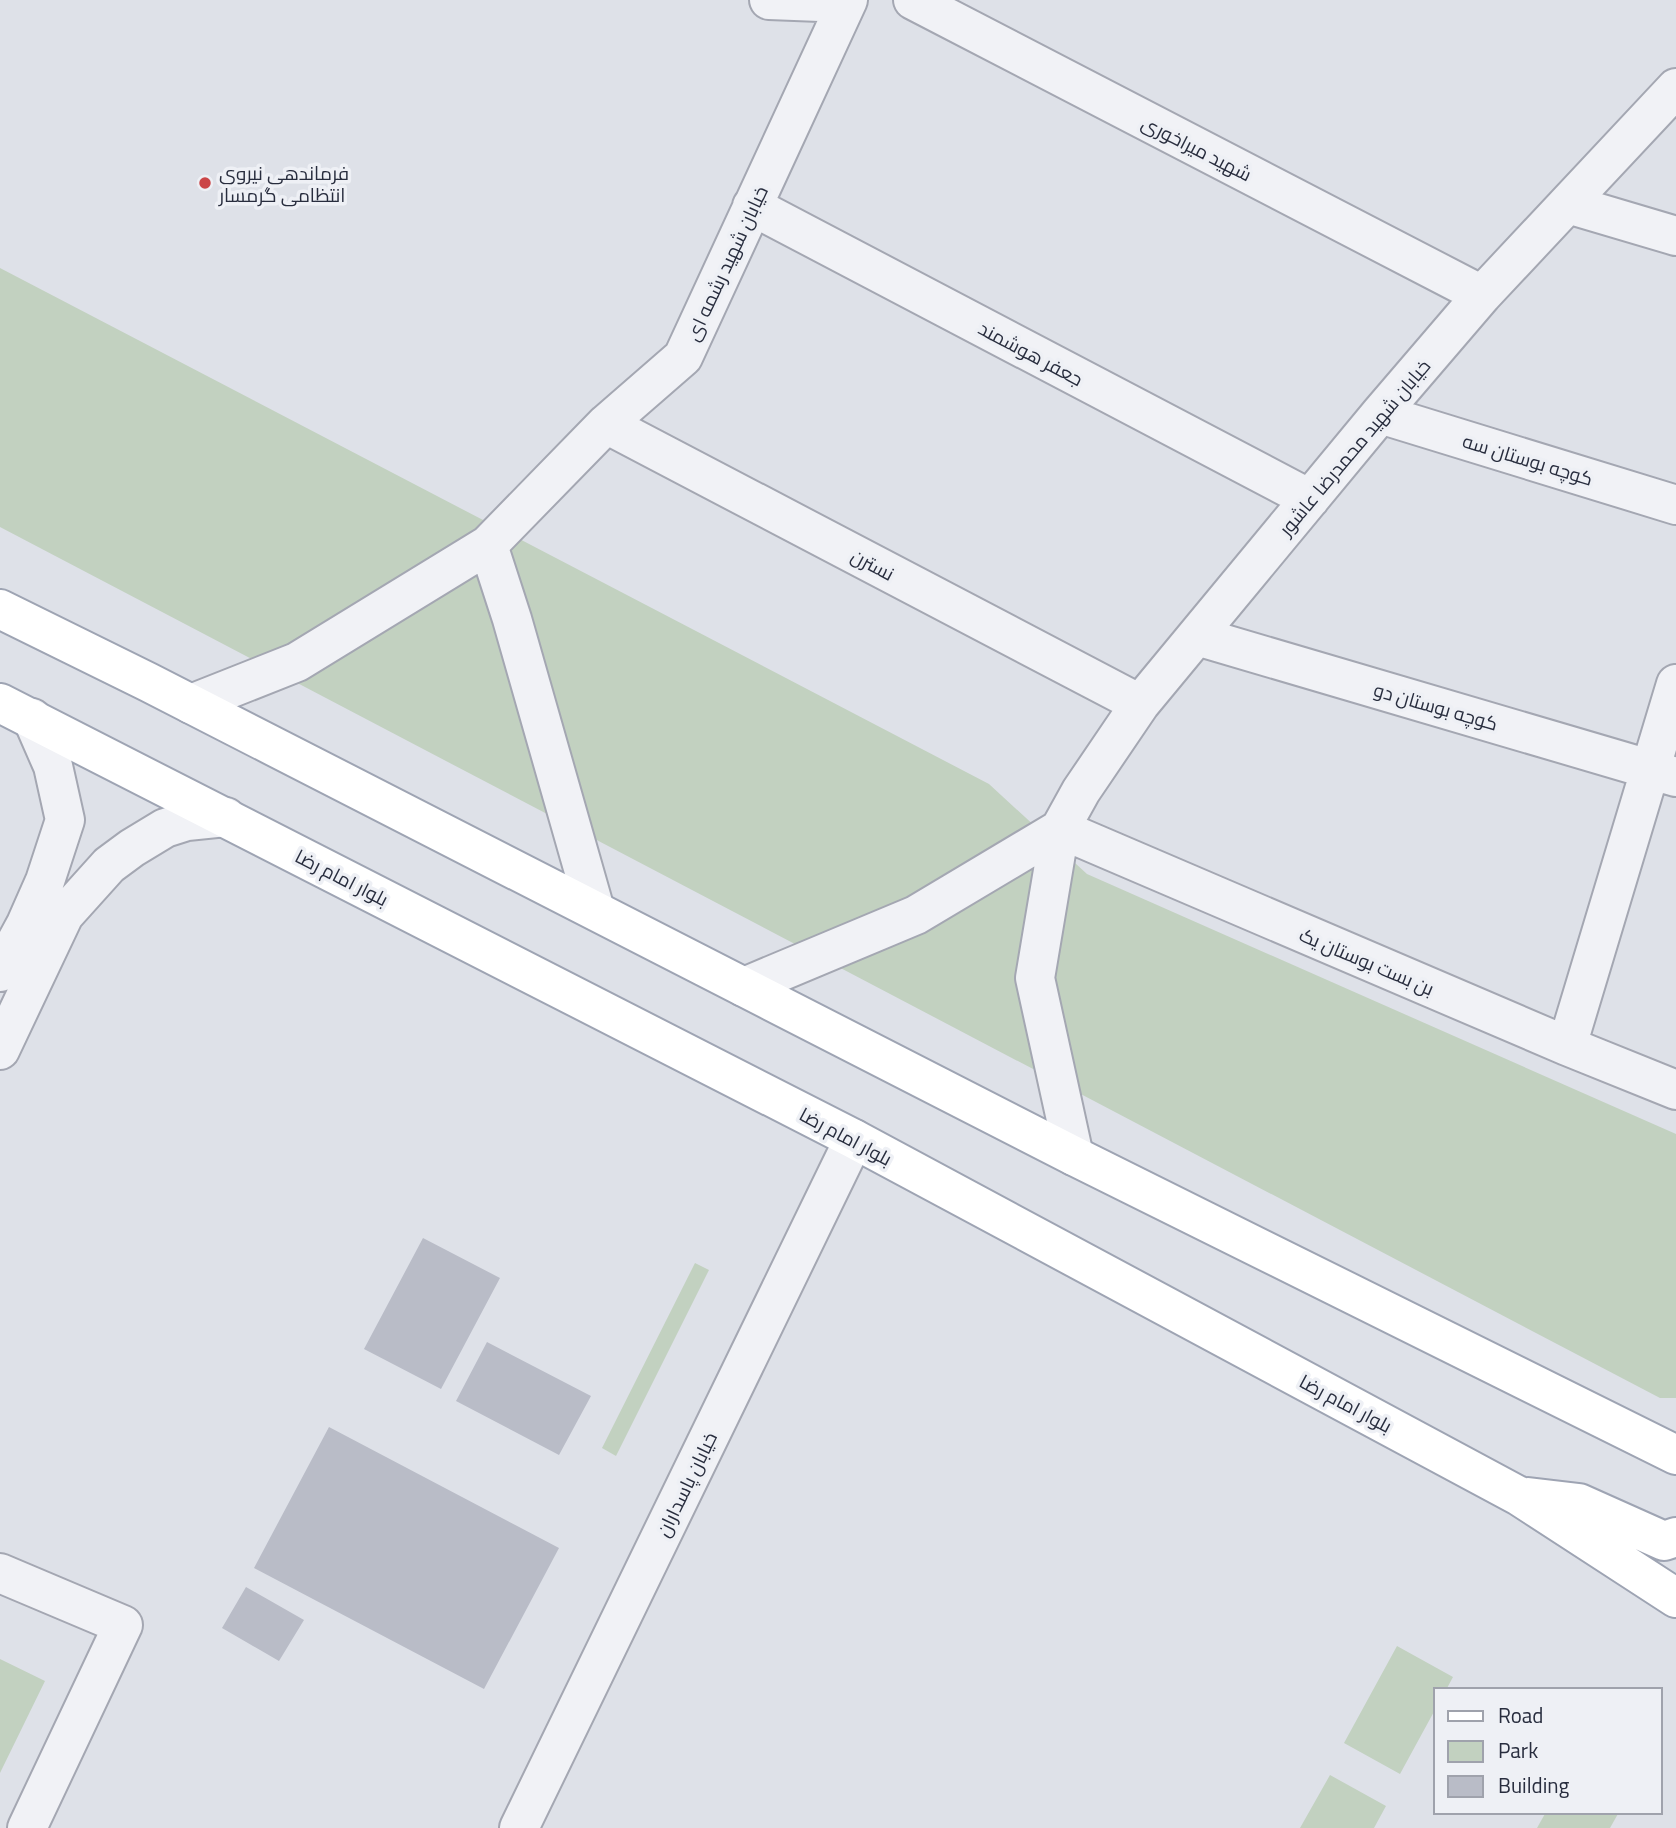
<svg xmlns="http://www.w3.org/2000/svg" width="1676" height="1828" font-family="'Titillium Web',Cairo,sans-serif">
<rect width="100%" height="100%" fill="#dee1e8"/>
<path fill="#c2d1c0" d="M0 268 989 784 1087 874 1676 1134V1398H1660L0 527Z
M695 1263 709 1270 616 1456 602 1448Z
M1397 1646 1453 1677 1446 1690H1436V1708L1400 1774 1344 1743Z
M0 1659 45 1681 0 1773Z
M1330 1775 1386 1806 1374 1828H1300Z
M1546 1812H1619L1610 1828H1537Z"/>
<path fill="#b9bcc7" d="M423 1238 500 1278 441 1389 364 1349Z
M487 1342 591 1396 559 1455 456 1401Z
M329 1427 559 1548 484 1689 254 1568Z
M246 1587 304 1620 279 1661 222 1628Z"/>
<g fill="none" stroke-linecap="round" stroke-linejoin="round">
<g stroke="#a4a7b2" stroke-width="42">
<path id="minor" d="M769 0 846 3
M913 0 1482 295
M1676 88 1482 295 1380 414 1140 704 1081 791 1060 829 1567 1046 1676 1090
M1568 204 1676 236
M752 206 1310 499
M1380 414 1676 505
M606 424 1140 704
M488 545 512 619 595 910
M1197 636 1676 777
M191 704 297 662 488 545 606 424 683 357 848 0
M0 972 26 924 45 881 65 820 53 766 32 718
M744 987 916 915 1060 829 1035 978 1074 1156
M1567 1046 1676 684
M0 1050 64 915 109 865 132 848 165 828 187 821 226 817
M0 1573 123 1625 27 1828"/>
</g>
<g stroke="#a4a7b2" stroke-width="42">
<path id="tertiary" d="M519 1828 854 1139"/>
</g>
<g stroke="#9ea4b3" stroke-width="42">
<path id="primary" d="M0 609 148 682 1074 1156 1676 1455
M0 703 854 1139 1519 1496 1676 1598
M1528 1497 1579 1503 1664 1541 1676 1537"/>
</g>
<use href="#minor" stroke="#f1f2f6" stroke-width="38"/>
<use href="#tertiary" stroke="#f1f2f6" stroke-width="38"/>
<use href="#primary" stroke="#fff" stroke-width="38"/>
</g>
<circle fill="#cb4547" stroke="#eef0f5" stroke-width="2.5" cx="205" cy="183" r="7"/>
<g text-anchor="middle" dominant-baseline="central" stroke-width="7" stroke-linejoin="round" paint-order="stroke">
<g font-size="19" fill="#282d3e" stroke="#eef0f5">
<text transform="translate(1197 148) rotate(27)">شهید میراخوری</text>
<text transform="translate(726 263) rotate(-65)">خیابان شهید رشمه ای</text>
<text transform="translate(1031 353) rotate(28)">جعفر هوشمند</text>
<text transform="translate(1354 447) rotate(-50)">خیابان شهید محمدرضا عاشور</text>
<text transform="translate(1528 459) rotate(17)">کوچه بوستان سه</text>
<text transform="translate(873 564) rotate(28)">نسترن</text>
<text transform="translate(1436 706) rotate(16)">کوچه بوستان دو</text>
<text transform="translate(342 877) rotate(27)">بلوار امام رضا</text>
<text transform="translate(1367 961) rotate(23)">بن بست بوستان یک</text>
<text transform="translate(846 1136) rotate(28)">بلوار امام رضا</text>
<text transform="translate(1346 1403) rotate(28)">بلوار امام رضا</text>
<text transform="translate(686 1484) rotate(-64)">خیابان پاسداران</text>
</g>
<g font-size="19" fill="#282d3e" stroke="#eef0f5" text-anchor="start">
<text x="219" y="172">فرماندهی نیروی<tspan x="219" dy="22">انتظامی گرمسار</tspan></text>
</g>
</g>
<rect x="1434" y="1688" width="228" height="126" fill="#eef0f5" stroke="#9fa2ac" stroke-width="2"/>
<rect x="1448" y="1711" width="35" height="10" fill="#ffffff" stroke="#9fa2ac" stroke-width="2"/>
<text x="1498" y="1723" font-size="21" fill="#282d3e">Road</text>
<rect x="1448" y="1741" width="35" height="21" fill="#c2d1c0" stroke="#9fa2ac" stroke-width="2"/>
<text x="1498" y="1758" font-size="21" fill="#282d3e">Park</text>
<rect x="1448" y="1776" width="35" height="21" fill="#b9bcc7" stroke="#9fa2ac" stroke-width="2"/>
<text x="1498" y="1793" font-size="21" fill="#282d3e">Building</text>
</svg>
